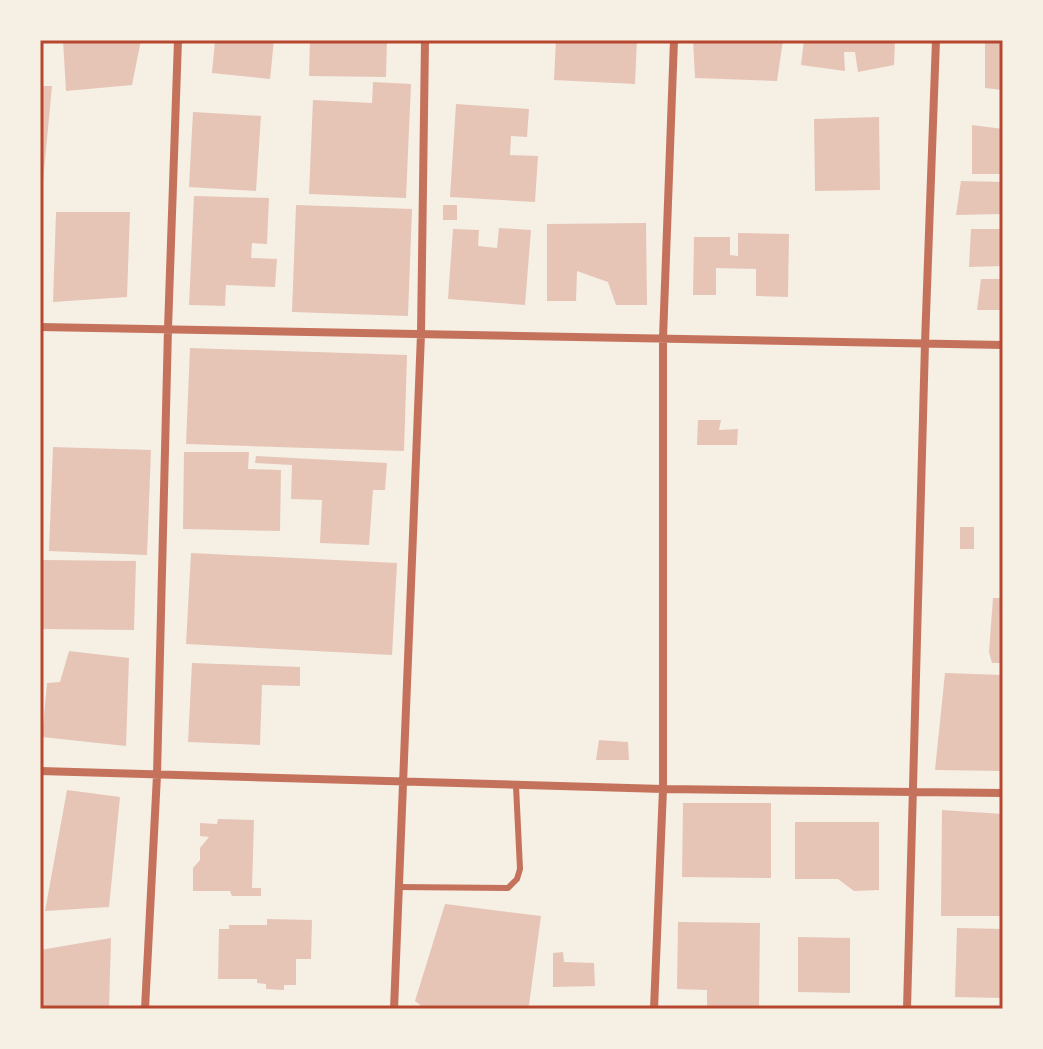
<svg xmlns="http://www.w3.org/2000/svg" width="1043" height="1049" font-family="Mulish,sans-serif">
<rect width="100%" height="100%" fill="#f6efe4"/>
<path fill="#e6c5b7" d="M63 40H141L132 85 66 91Z
M215 40H274L270 79 212 73Z
M310 40H387L386 77 309 76Z
M556 40H637L635 84 554 80Z
M693 40H783L777 81 695 78Z
M804 40H895L894 65 858 72 855 52H844L845 71 801 65Z
M985 40H1003V90L985 88Z
M373 82 411 84 406 198 309 194 313 100 372 103Z
M40 86H52L42 192H40Z
M456 104 529 109 527 137 511 136 510 155 538 156 535 202 450 197Z
M193 112 261 116 256 191 189 187Z
M879 117 880 190 815 191 814 119Z
M972 125 1003 129V174H972Z
M961 181 1003 182V214L956 215Z
M194 196 269 198 267 244 252 243 251 258 277 259 275 287 226 285 225 306 189 305Z
M296 205 412 209 408 316 292 312Z
M443 205H457V220H443Z
M56 212H130L127 297 53 302Z
M646 223 647 305H616L608 282 577 271 576 301H547V224Z
M499 228 531 230 525 305 448 299 453 229 479 230 478 246 497 248Z
M971 229H1003V266L969 267Z
M738 233 789 234 788 297 756 296V269L716 268V295H693L694 237H730V255L738 256Z
M981 279H1003V310H977Z
M190 348 407 355 404 451 186 444Z
M698 420H721L719 430 738 429 737 445H697Z
M53 447 151 450 147 555 49 551Z
M184 452H249L248 469 281 470 280 531 183 529Z
M256 456 387 463 385 490H373L369 545 320 543 322 500 291 499 292 465 255 463Z
M960 527H974V549H960Z
M191 553 397 563 392 655 186 644Z
M43 560 136 561 134 630 42 629Z
M993 598H1003V663H992L989 652Z
M69 651 129 658 126 746 42 737 47 683 60 682Z
M192 663 300 667V686L262 685 260 745 188 742Z
M945 673 1003 675V771L935 770Z
M599 740 628 742 629 760H596Z
M67 790 120 797 109 907 45 911Z
M683 803H771V878L682 877Z
M942 810 1003 814V916H941Z
M218 819 254 820 252 888H261V896H232L230 891H193V868L200 860V848L209 837 200 836V823L217 824Z
M795 822H879V890L854 891 838 879H795Z
M445 904 541 916 529 1005 525 1009H425L415 1001Z
M267 919 312 920 311 959H296V985H284V990L266 989V984L257 983V979H218L219 929H229V925H267Z
M678 922 760 923 759 1007 707 1006V990L677 989Z
M957 928 1003 929V998L955 997Z
M798 937 850 938V993L798 992Z
M111 938 109 1009H40V950Z
M563 952 564 962 594 963 595 986 553 987V953Z"/>
<g fill="none" stroke-linecap="round" stroke-linejoin="round">
<path stroke="#c5725c" stroke-width="6" d="M398 887 508 888 517 879 520 869 516 786"/>
<path stroke="#c5725c" stroke-width="8" d="M40 327 1003 345
M40 771 663 789 1003 793
M145 1009 157 775 168 329 178 40
M394 1009 421 334 425 40
M654 1009 663 789V338L674 40
M907 1009 925 343 936 40"/>
</g>
<rect width="1043" height="1049" fill="none" stroke="#f6efe4" stroke-width="84"/>
<rect x="42" y="42" width="959" height="965" fill="none" stroke="#b5482f" stroke-width="3"/>
</svg>
